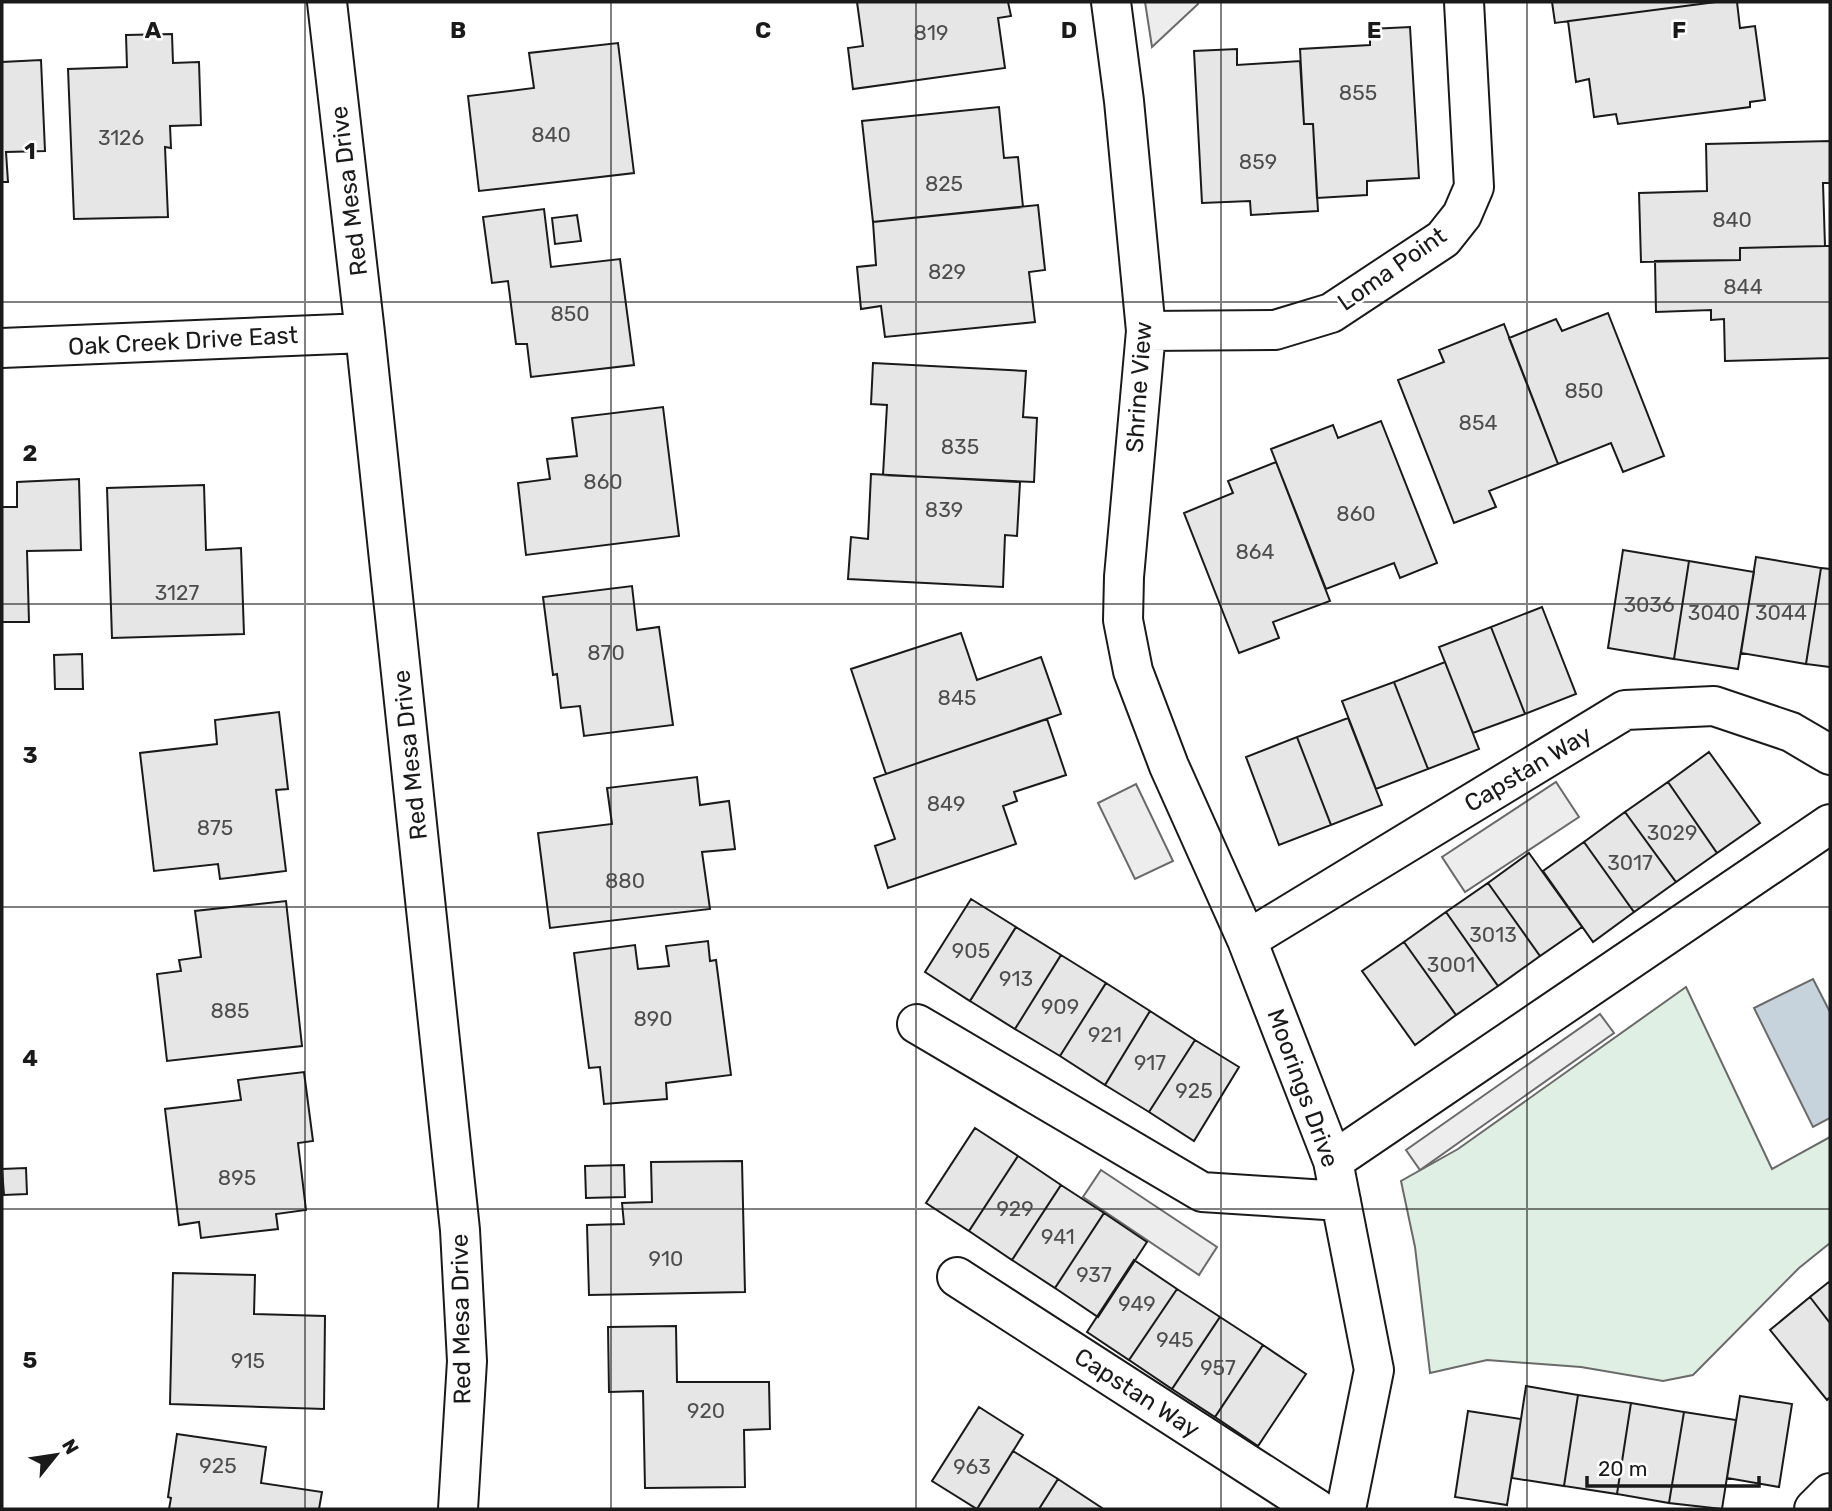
<svg xmlns="http://www.w3.org/2000/svg" width="1832" height="1511" font-family="Rubik,sans-serif">
<rect width="100%" height="100%" fill="#fff"/>
<path fill="#e0efe3" stroke="#6a6a6a" stroke-width="2" d="M1686 987 1772 1169 1830 1137V1243L1799 1268 1693 1375 1663 1381 1581 1367 1487 1360 1430 1373 1415 1247 1401 1181 1458 1149Z"/>
<path fill="#ededed" stroke="#6a6a6a" stroke-width="2" d="M1145 2H1198V4L1152 47Z
M1556 782 1579 817 1465 892 1442 857Z
M1136 784 1173 861 1135 879 1098 803Z
M1600 1014 1614 1033 1420 1170 1406 1150Z
M1101 1170 1217 1247 1199 1275 1083 1197Z"/>
<path fill="#c6d2dc" stroke="#6a6a6a" stroke-width="2" d="M1813 979 1830 1012V1118L1813 1127 1754 1008Z"/>
<path fill="#e6e6e6" stroke="#1a1a1a" stroke-width="2" d="M857 2H1008L1011 16 998 18 1005 68 853 89 848 48 863 46Z
M1552 2H1716L1555 23Z
M1716 2H1737L1740 28 1755 26 1765 100 1750 102V107L1618 124 1616 114 1594 117 1589 79 1576 82 1568 21Z
M1410 27 1419 178 1367 181V195L1317 198 1313 124H1304L1300 49 1370 45V29Z
M172 34 173 63 199 62 201 125 170 126 171 148 165 147 168 217 74 219 68 69 127 67 126 35Z
M618 43 634 173 479 191 468 96 534 88 529 53Z
M1237 49V65L1300 61 1304 124H1313L1318 211 1251 215 1250 201 1202 203 1194 51Z
M41 60 45 151 6 152 8 182H2V62Z
M999 107 1004 158 1018 157 1023 207 873 222 862 121Z
M1830 141V183H1823L1825 246 1740 248V260L1641 262 1639 193 1707 191 1706 144Z
M1038 205 1045 270 1029 272 1035 322 885 337 881 306 861 309 857 267 876 265 873 222Z
M544 209 551 267 620 259 634 365 531 377 527 344H516L508 281 492 283 483 217Z
M577 215 581 241 555 244 552 218Z
M1825 246H1830V358L1725 361 1724 319 1711 320V310L1656 312 1655 261 1740 260V248Z
M1608 313 1664 456 1623 472 1611 443 1558 464 1509 338 1556 319 1562 331Z
M1504 324 1558 464 1489 491 1496 507 1454 523 1398 380 1444 362 1439 350Z
M873 363 1026 371 1023 417 1037 418 1034 482 883 475 887 405 871 404Z
M663 407 679 536 526 555 518 483 550 479 547 459 577 456 572 418Z
M1381 421 1437 563 1400 578 1394 563 1326 589 1271 449 1333 425 1338 438Z
M1276 462 1330 601 1273 622 1279 638 1239 653 1184 513 1233 493 1228 481Z
M871 474 1020 482 1017 536 1005 535 1003 587 848 579 851 537 868 539Z
M79 479 81 550 27 551 29 622H2V507H17V482Z
M204 485 206 550 241 548 244 634 112 638 107 488Z
M1623 550 1689 561 1674 659 1608 648Z
M1756 557 1821 568 1806 664 1741 653Z
M1689 561 1754 572 1738 669 1674 659Z
M1821 568 1830 569V667L1806 664Z
M632 586 637 630 659 627 673 725 584 736 580 706 561 708 557 674 553 675 543 597Z
M1542 607 1576 694 1525 714 1491 627Z
M1491 627 1525 714 1473 733 1439 647Z
M961 633 977 680 1041 657 1061 714 886 774 851 669Z
M82 654 83 689H55L54 655Z
M1445 662 1479 749 1428 769 1394 682Z
M1394 682 1428 769 1376 789 1342 701Z
M279 712 288 789 276 790 286 871 220 879 218 864 154 871 140 753 217 744 215 720Z
M1348 718 1382 805 1331 825 1297 737Z
M1047 719 1066 775 1014 792 1017 801 1003 806 1016 844 888 888 875 846 895 839 874 778Z
M1297 737 1331 825 1279 845 1246 757Z
M1709 752 1760 823 1717 853 1668 782Z
M697 777 700 805 729 801 735 849 702 852 710 909 550 928 538 833 612 824 607 788Z
M1668 782 1717 853 1676 882 1625 812Z
M1625 812 1676 882 1634 912 1584 842Z
M1584 842 1634 912 1593 942 1543 871Z
M1529 853 1582 927 1540 956 1488 883Z
M1488 883 1540 956 1498 986 1446 912Z
M971 899 1016 927 970 1001 925 972Z
M286 901 302 1046 167 1061 157 974 181 971 179 960 201 957 195 911Z
M1446 912 1498 986 1456 1015 1404 942Z
M1016 927 1061 955 1015 1029 970 1001Z
M708 941 710 961 716 960 731 1075 666 1083 667 1099 604 1104 600 1067 589 1068 574 953 635 945 638 969 669 966 666 946Z
M1404 942 1456 1015 1415 1045 1362 971Z
M1061 955 1106 983 1060 1056 1015 1029Z
M1106 983 1150 1011 1105 1085 1060 1056Z
M1150 1011 1195 1040 1149 1112 1105 1085Z
M1195 1040 1239 1067 1194 1141 1149 1112Z
M304 1072 313 1141 298 1143 306 1210 276 1214 278 1229 201 1238 199 1222 179 1225 165 1109 241 1100 238 1080Z
M975 1128 1018 1156 969 1231 926 1203Z
M1018 1156 1061 1185 1012 1260 969 1231Z
M742 1161 745 1292 589 1295 587 1225 624 1224 622 1203 652 1202 651 1162Z
M624 1165 625 1197 586 1198 585 1166Z
M26 1168 27 1194 4 1195 2 1169Z
M1061 1185 1104 1213 1055 1288 1012 1260Z
M1104 1213 1147 1242 1098 1317 1055 1288Z
M1134 1260 1177 1289 1129 1360 1087 1332Z
M173 1273 255 1275 254 1314 325 1316 324 1409 170 1404Z
M1830 1281V1323L1810 1297Z
M1177 1289 1220 1317 1172 1389 1129 1360Z
M1810 1297 1830 1323V1397L1827 1400 1770 1330Z
M1220 1317 1263 1345 1215 1417 1172 1389Z
M676 1326 677 1382H769L770 1429 744 1430 745 1487 645 1488 643 1391 609 1392 608 1327Z
M1263 1345 1306 1374 1258 1446 1215 1417Z
M1526 1386 1578 1395 1564 1486 1512 1478Z
M1578 1395 1631 1403 1617 1494 1564 1486Z
M1740 1396 1792 1404 1779 1487 1727 1478Z
M1631 1403 1684 1412 1669 1503 1617 1494Z
M979 1407 1023 1435 977 1509 932 1481Z
M1468 1411 1521 1419 1507 1505 1455 1497Z
M1684 1412 1736 1420 1722 1509 1669 1503Z
M177 1434 266 1447 261 1483 322 1492 319 1509H169L171 1498 168 1497Z
M1013 1451 1058 1479 1039 1509H977Z
M1058 1479 1102 1508V1509H1039Z"/>
<g fill="none" stroke-linecap="round" stroke-linejoin="round">
<g stroke="#1a1a1a" stroke-width="42">
<path id="minor" d="M327 2 365 333 460 1230 467 1361 458 1509
M1111 2 1124 101 1146 331 1124 577 1123 620 1133 671 1169 766 1247 940 1333 1161 1374 1370 1346 1509
M1146 331 1275 330 1331 313 1443 239 1462 215 1474 187 1464 2
M2 348 365 333
M1247 940 1625 710 1714 706 1791 732 1830 755
M917 1024 1202 1192 1341 1201
M1333 1161 1830 824
M957 1277 1317 1509
M1814 1509 1830 1493"/>
</g>
<use href="#minor" stroke="#fff" stroke-width="38"/>
</g>
<path fill="none" stroke="#1a1a1a" stroke-width="2" stroke-opacity="0.55" d="M305 2V1509M611 2V1509M916 2V1509M1221 2V1509M1527 2V1509M2 302H1830M2 604H1830M2 907H1830M2 1209H1830"/>
<g text-anchor="middle" dominant-baseline="central" stroke-width="5" stroke-linejoin="round" paint-order="stroke">
<g font-size="21" fill="#4d4d4d">
<text x="931" y="32">819</text>
<text x="1358" y="92">855</text>
<text x="551" y="134">840</text>
<text x="121" y="137">3126</text>
<text x="1258" y="161">859</text>
<text x="944" y="183">825</text>
<text x="1732" y="219">840</text>
<text x="947" y="271">829</text>
<text x="1743" y="286">844</text>
<text x="570" y="313">850</text>
<text x="1584" y="390">850</text>
<text x="1478" y="422">854</text>
<text x="960" y="446">835</text>
<text x="603" y="481">860</text>
<text x="944" y="509">839</text>
<text x="1356" y="513">860</text>
<text x="1255" y="551">864</text>
<text x="177" y="592">3127</text>
<text x="1649" y="604">3036</text>
<text x="1714" y="612">3040</text>
<text x="1781" y="612">3044</text>
<text x="606" y="652">870</text>
<text x="957" y="697">845</text>
<text x="946" y="803">849</text>
<text x="215" y="827">875</text>
<text x="1672" y="832">3029</text>
<text x="1630" y="862">3017</text>
<text x="625" y="880">880</text>
<text x="1493" y="934">3013</text>
<text x="971" y="950">905</text>
<text x="1451" y="964">3001</text>
<text x="1016" y="978">913</text>
<text x="1060" y="1006">909</text>
<text x="230" y="1010">885</text>
<text x="653" y="1018">890</text>
<text x="1105" y="1034">921</text>
<text x="1150" y="1062">917</text>
<text x="1194" y="1090">925</text>
<text x="237" y="1177">895</text>
<text x="1015" y="1208">929</text>
<text x="1058" y="1236">941</text>
<text x="666" y="1258">910</text>
<text x="1094" y="1274">937</text>
<text x="1137" y="1303">949</text>
<text x="1175" y="1339">945</text>
<text x="248" y="1360">915</text>
<text x="1218" y="1367">957</text>
<text x="706" y="1410">920</text>
<text x="218" y="1465">925</text>
<text x="972" y="1466">963</text>
</g>
<g font-size="24" fill="#1a1a1a" stroke="#fff">
<text transform="translate(349 191) rotate(-97)">Red Mesa Drive</text>
<text transform="translate(1392 269) rotate(-35)">Loma Point</text>
<text transform="translate(183 341) rotate(-3)">Oak Creek Drive East</text>
<text transform="translate(1139 387) rotate(-86)">Shrine View</text>
<text transform="translate(410 755) rotate(-96)">Red Mesa Drive</text>
<text transform="translate(1528 769) rotate(-31)">Capstan Way</text>
<text transform="translate(1303 1088) rotate(70)">Moorings Drive</text>
<text transform="translate(461 1319) rotate(-91)">Red Mesa Drive</text>
<text transform="translate(1137 1393) rotate(33)">Capstan Way</text>
</g>
</g>
<g font-size="23" text-anchor="middle" font-weight="bold" fill="#1a1a1a" stroke="#fff" stroke-width="5" stroke-linejoin="round" paint-order="stroke">
<text x="153" y="38">A</text>
<text x="458" y="38">B</text>
<text x="763" y="38">C</text>
<text x="1069" y="38">D</text>
<text x="1374" y="38">E</text>
<text x="1679" y="38">F</text>
<text x="30" y="159">1</text>
<text x="30" y="461">2</text>
<text x="30" y="763">3</text>
<text x="30" y="1066">4</text>
<text x="30" y="1368">5</text>
</g>
<rect width="1832" height="1511" fill="none" stroke="#1a1a1a" stroke-width="7"/>
<g transform="translate(56 1455) rotate(60)" stroke="#ffffff" stroke-width="5" paint-order="stroke">
<path d="M0-5L12 26L0 18L-12 26Z" fill="#1a1a1a"/>
<text y="-10" font-size="19" font-weight="bold" text-anchor="middle" fill="#1a1a1a">N</text>
</g>
<path d="M1587 1476v10h172v-10" fill="none" stroke="#1a1a1a" stroke-width="3.5"/>
<text x="1598" y="1476" font-size="21" fill="#1a1a1a" stroke="#ffffff" stroke-width="5" paint-order="stroke">20 m</text>
</svg>
